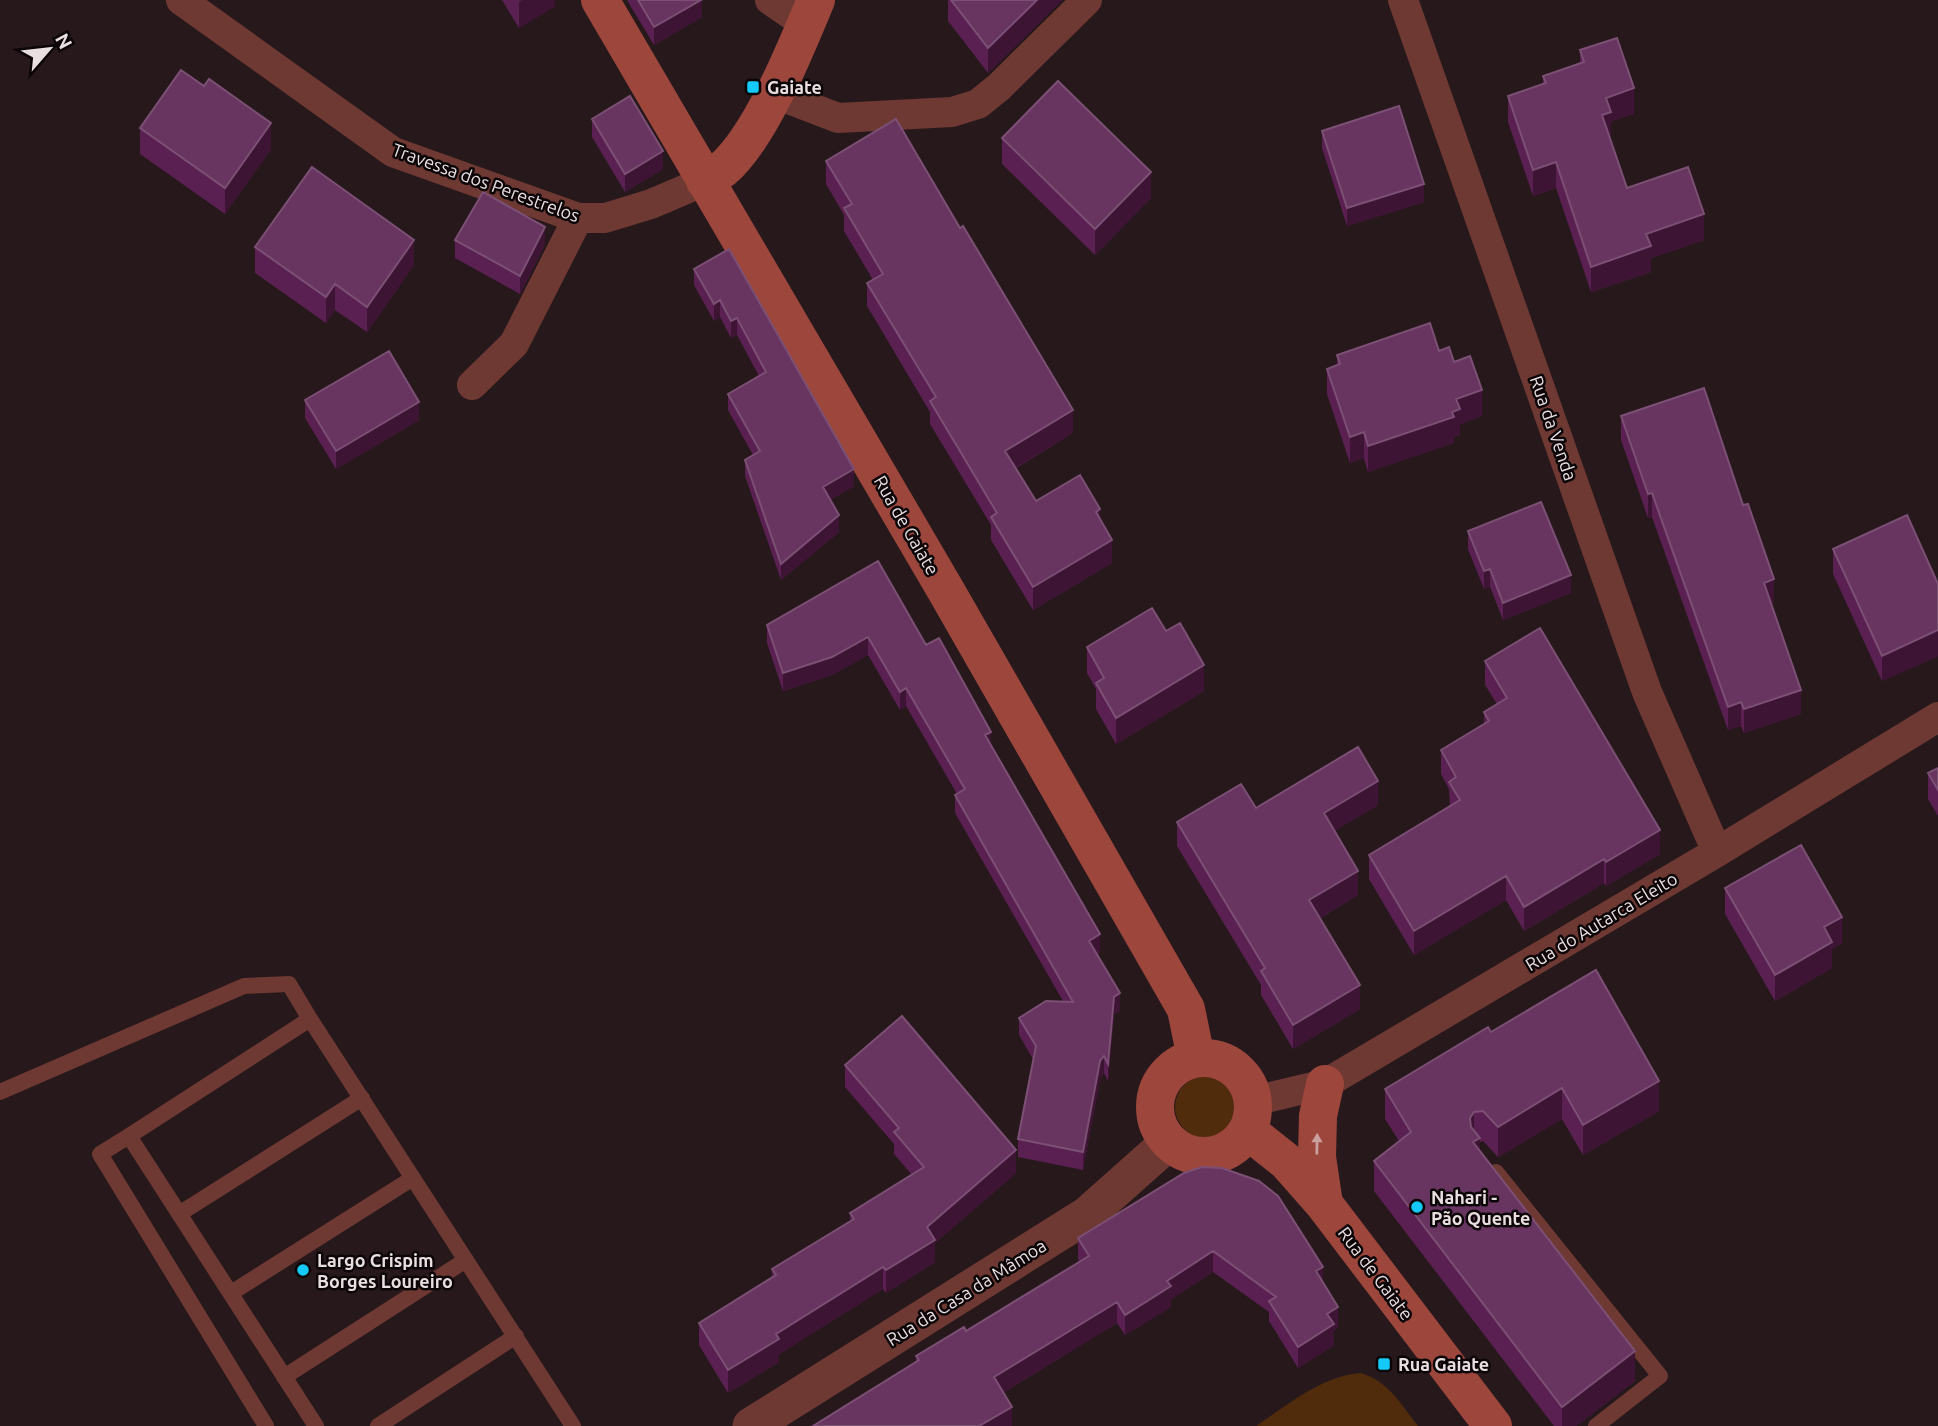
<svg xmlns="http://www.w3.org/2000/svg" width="1938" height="1426" font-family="Ubuntu,sans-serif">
<rect width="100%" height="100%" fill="#27181c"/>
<path fill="#502b0c" d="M1175 1107a31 31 0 1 1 62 0a31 31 0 1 1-62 0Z
M1361 1373C1388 1381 1401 1404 1418 1426H1256C1288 1405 1321 1376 1361 1373Z"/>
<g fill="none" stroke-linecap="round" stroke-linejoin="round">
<path stroke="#6e3932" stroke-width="16" d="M0 1092 244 986 289 984 310 1019
M129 1136 100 1154 266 1426
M1496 1172 1660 1376 1596 1426
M179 1214 362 1098
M231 1293 413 1178
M284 1377 466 1260
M316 1426 129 1136 310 1019 573 1426
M378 1426 516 1336"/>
<path stroke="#6e3932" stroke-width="30" d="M181 0 393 152 578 218H605L651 204 705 181
M770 0 805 24
M1403 0 1647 692 1717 852
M773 93 838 118 952 112 978 104 999 87 1087 0
M472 385 514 344 578 218
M1254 1101 1325 1084 1717 852 1938 717"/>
<path stroke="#6e3932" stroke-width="37" d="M751 1426 1087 1215 1169 1142"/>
<path stroke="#9c463c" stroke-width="38" d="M600 0 945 589 1186 1009 1196 1058
M705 181C710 177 717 173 723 169 761 136 796 48 816 0
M1155 1107a49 49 0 1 1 98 0a49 49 0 1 1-98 0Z
M1248 1131 1287 1162 1324 1204 1493 1426
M1324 1204 1317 1157 1318 1116 1325 1084"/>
</g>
<path fill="#592051" d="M502 0H555V6L519 28Z
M627 0H702V17L654 45Z
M948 0H1062L988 73 948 21Z
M1580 50 1634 114 1611 121V138H1610L1627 188 1704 240 1651 258V272L1591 292 1556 188 1533 196 1508 122V96L1543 84V76L1580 63Z
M592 119 663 169 625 192 592 137Z
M140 128 271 149 225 214 140 154Z
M1322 131 1424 202 1347 226 1322 148Z
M1002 138 1151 198 1095 255 1002 164Z
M826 161 1073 433 1016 468 1036 501 1100 520 1112 563 1033 610 991 540V525L930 424V412L867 306V283L873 280 844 231V215L826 184Z
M455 240 545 244 520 294 455 258Z
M255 247 414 265 367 332 335 310 326 323 255 273Z
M729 249 854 486 830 500 839 532 781 580 745 476V460L753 455 728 410V394L759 376 737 335 731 338 720 317 714 321 694 285V269Z
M1439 351 1454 362 1482 416 1460 424V435L1454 437V443L1368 472 1364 458 1350 463 1327 394V369L1337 365V355Z
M305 400 419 420 336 469 305 418Z
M1621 416 1743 505 1774 603 1771 604 1801 714 1744 733 1741 726 1728 730 1652 517 1648 518 1621 440Z
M1468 531 1571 593 1503 620 1490 587 1484 589 1468 549Z
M1833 549 1938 584V656L1882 681 1833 574Z
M767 625 926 645 991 746 1100 952 1097 954 1120 1011 1114 1014 1108 1081 1104 1073 1100 1079 1083 1170 1018 1157V1139L1033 1059 1019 1035V1018L1063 1001 955 813V795L957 794 906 706 900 710 868 655 832 675 783 691 767 643Z
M1166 631 1204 691 1116 744 1096 709V689L1087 673V647Z
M1485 661 1660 854 1606 886 1604 883 1524 931 1506 900 1414 955 1369 879V855L1450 807 1449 789 1441 774V750L1484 724V712L1497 704 1485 685Z
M1938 768V816L1928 799V773Z
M1378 805 1334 831 1358 895 1320 918 1360 1009 1293 1049 1261 995V985L1177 846V822L1256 808Z
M1725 888 1842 943 1832 949V968L1775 1001 1725 914Z
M1491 1032 1659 1111 1583 1155 1562 1119 1498 1157 1483 1141 1480 1142V1151L1635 1381 1576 1426H1554L1374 1191V1161L1399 1141 1385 1119V1089Z
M845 1065 1016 1173 935 1243V1262L886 1293 883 1289 779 1354V1362L728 1393 699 1345V1323L772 1278V1269L850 1222V1213L912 1175 894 1154V1144L845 1087Z
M1184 1173 1323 1282 1338 1327 1334 1330V1345L1298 1368 1269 1321V1312L1213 1272 1171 1299V1307L1125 1335 1117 1323 1004 1392 1012 1426 916 1361V1356L966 1331 1080 1262 1078 1259V1238Z"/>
<path fill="#3e1435" d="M522 0H555V6L519 28V2Z
M702 0V17L654 45V27Z
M1037 0H1062L988 73V48Z
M1634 88V114L1611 121V138L1602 141V115L1606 98Z
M271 123V149L225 214V188Z
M663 151V169L625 192V174Z
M1556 162V188L1533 196V170Z
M1151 172V198L1095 255V229Z
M1424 184V202L1347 226V208Z
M1704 214V240L1651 258V272L1591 292V267L1646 234Z
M545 227V244L520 294V276Z
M414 240V265L367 332V307Z
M335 284V310L326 323V297Z
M720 300V317L714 321V304Z
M737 318V335L731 338V321Z
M1482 390V416L1460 424V435L1454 437V443L1368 472V446L1452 412 1456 399Z
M419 402V420L336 469V451Z
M1073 410V433L1005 474V451Z
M1364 432V458L1350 463V437Z
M854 469V486L823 504V487Z
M1652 493V517L1648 518V494Z
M1100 509V532L1096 512Z
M839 515V532L781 580V564Z
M1112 540V563L1033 610V587Z
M1490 569V587L1484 589V571Z
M1571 575V593L1503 620V603Z
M1774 579V603L1764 606V583Z
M1938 630V656L1882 681V656Z
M868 637V655L832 675 783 691V673Z
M1204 665V691L1116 744V718Z
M906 688V706L900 710V692Z
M1801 690V714L1744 733V709Z
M1741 702V726L1728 730V707Z
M991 732V749L985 735Z
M1378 781V805L1324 837V813Z
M1660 830V854L1606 886V862Z
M1604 859V883L1524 931V907Z
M1358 871V895L1309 924V900Z
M1506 876V900L1414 955V931Z
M1842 917V943L1832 949V968L1775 1001V975L1824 927Z
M1100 934V952L1089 958V941Z
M1360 985V1009L1293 1049V1025Z
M1120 993V1011L1114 1014 1108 1081V1064L1114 997Z
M1104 1056V1073L1100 1079 1083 1170V1152L1100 1061Z
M1659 1081V1111L1583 1155V1125Z
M1562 1088V1119L1498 1157V1127Z
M1474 1112V1142L1480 1138V1168L1473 1172 1470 1118Z
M1016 1150V1173L935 1243V1262L886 1293V1270L927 1227Z
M1213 1251V1272L1171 1299V1307L1125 1335V1315L1167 1281Z
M883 1267V1289L779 1354V1362L728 1393V1370L776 1334Z
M1323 1267V1287L1316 1271Z
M1117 1302V1323L994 1398V1377Z
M1338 1307V1327L1334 1330V1345L1298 1368V1347L1327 1314Z
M1635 1351V1381L1576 1426H1562V1407Z
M1012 1407V1426H979Z"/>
<path fill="#683560" stroke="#7c4f74" stroke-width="2" d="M638 0H701L654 27Z
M951 0H1037L988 48Z
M1617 38 1634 88 1606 98 1611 112 1602 115 1627 188 1688 167 1704 214 1646 234 1651 246 1591 267 1556 162 1533 170 1508 96 1546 83 1543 76 1584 62 1580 50Z
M181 70 204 86 209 79 271 123 225 188 140 128Z
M1058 81 1151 172 1095 229 1002 138Z
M630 96 663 151 625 174 592 119Z
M1399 106 1424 184 1347 208 1322 131Z
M896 119 960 228 963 226 1073 410 1005 451 1036 501 1080 475 1100 509 1096 512 1112 540 1033 587 991 517 997 513 930 401 936 397 867 283 883 274 844 208 852 204 826 161Z
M312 167 414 240 367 307 335 284 326 297 255 247Z
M483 192 545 227 520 276 455 240Z
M729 249 854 469 823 487 839 515 781 564 745 460 760 451 728 394 766 372 737 318 731 321 720 300 714 304 694 269Z
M1430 323 1439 351 1449 347 1454 362 1470 356 1482 390 1456 399 1460 409 1452 412 1454 417 1368 446 1364 432 1350 437 1327 369 1340 364 1337 355Z
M389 351 419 402 336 451 305 400Z
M1704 388 1743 505 1748 504 1774 579 1764 583 1801 690 1744 709 1741 702 1728 707 1652 493 1648 494 1621 416Z
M1541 502 1571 575 1503 603 1490 569 1484 571 1468 531Z
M1907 515 1938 584V630L1882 656 1833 549Z
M878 561 926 645 939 638 991 732 985 735 1100 934 1089 941 1120 993 1114 997 1108 1064 1104 1056 1100 1061 1083 1152 1018 1139 1036 1046 1019 1018 1046 1001 1073 1002 955 795 965 789 906 688 900 692 868 637 832 657 783 673 767 625Z
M1152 608 1166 631 1180 623 1204 665 1116 718 1096 683 1104 678 1087 647Z
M1540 628 1660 830 1606 862 1604 859 1524 907 1506 876 1414 931 1369 855 1460 800 1449 782 1456 777 1441 750 1489 721 1484 712 1507 698 1485 661Z
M1358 747 1378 781 1324 813 1358 871 1309 900 1360 985 1293 1025 1261 971 1265 968 1177 822 1241 784 1256 808Z
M1938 768V790L1928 773Z
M1801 845 1842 917 1824 927 1832 942 1775 975 1725 888Z
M1596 970 1659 1081 1583 1125 1562 1088 1498 1127 1483 1111 1474 1112 1470 1118 1471 1127 1480 1138 1473 1142 1635 1351 1562 1407 1374 1161 1411 1132 1385 1089 1488 1027 1491 1032Z
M902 1016 1016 1150 927 1227 935 1240 886 1270 883 1267 776 1334 779 1339 728 1370 699 1323 776 1275 772 1269 854 1219 850 1213 924 1167 894 1132 899 1128 845 1065Z
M1202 1167 1222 1168 1259 1181 1278 1196 1323 1267 1316 1271 1338 1307 1327 1314 1334 1324 1298 1347 1269 1301 1276 1297 1213 1251 1167 1281 1171 1286 1125 1315 1117 1302 994 1377 1012 1407 979 1426H813L919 1360 916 1356 964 1327 966 1331 1089 1256 1078 1238 1184 1173Z"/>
<defs><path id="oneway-solid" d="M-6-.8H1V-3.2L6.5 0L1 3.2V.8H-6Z" transform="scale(1.75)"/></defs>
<use fill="#caa19e" href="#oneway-solid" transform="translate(1317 1144) rotate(-89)"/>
<g fill="#13cafb" stroke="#0b0507" stroke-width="2.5">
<rect x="746" y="80" width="14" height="14" rx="3.5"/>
<circle cx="1417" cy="1207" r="7"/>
<circle cx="303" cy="1270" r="7"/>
<rect x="1377" y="1357" width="14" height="14" rx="3.5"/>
</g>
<g text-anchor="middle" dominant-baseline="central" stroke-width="5" stroke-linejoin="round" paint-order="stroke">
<g font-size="18" font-weight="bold" fill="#e9dee0" stroke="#0b0507" text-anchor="start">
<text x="767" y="87">Gaiate</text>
<text x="1431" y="1197">Nahari -<tspan x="1431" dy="21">Pão Quente</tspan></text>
<text x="317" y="1260">Largo Crispim<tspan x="317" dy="21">Borges Loureiro</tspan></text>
<text x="1398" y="1364">Rua Gaiate</text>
</g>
<g font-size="18" fill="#e9dee0" stroke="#0b0507">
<text transform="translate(486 182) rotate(20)">Travessa dos Perestrelos</text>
<text transform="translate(1554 428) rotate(71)">Rua da Venda</text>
<text transform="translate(907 525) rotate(60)">Rua de Gaiate</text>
<text transform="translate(1601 921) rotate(-31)">Rua do Autarca Eleito</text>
<text transform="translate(1376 1273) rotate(53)">Rua de Gaiate</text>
<text transform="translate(966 1292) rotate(-32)">Rua da Casa da Mâmoa</text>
</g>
</g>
<g transform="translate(49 49) rotate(62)" stroke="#0b0507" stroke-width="5" paint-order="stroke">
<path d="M0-5L12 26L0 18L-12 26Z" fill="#e9dee0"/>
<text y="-10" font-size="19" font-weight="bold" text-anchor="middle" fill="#e9dee0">N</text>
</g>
</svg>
